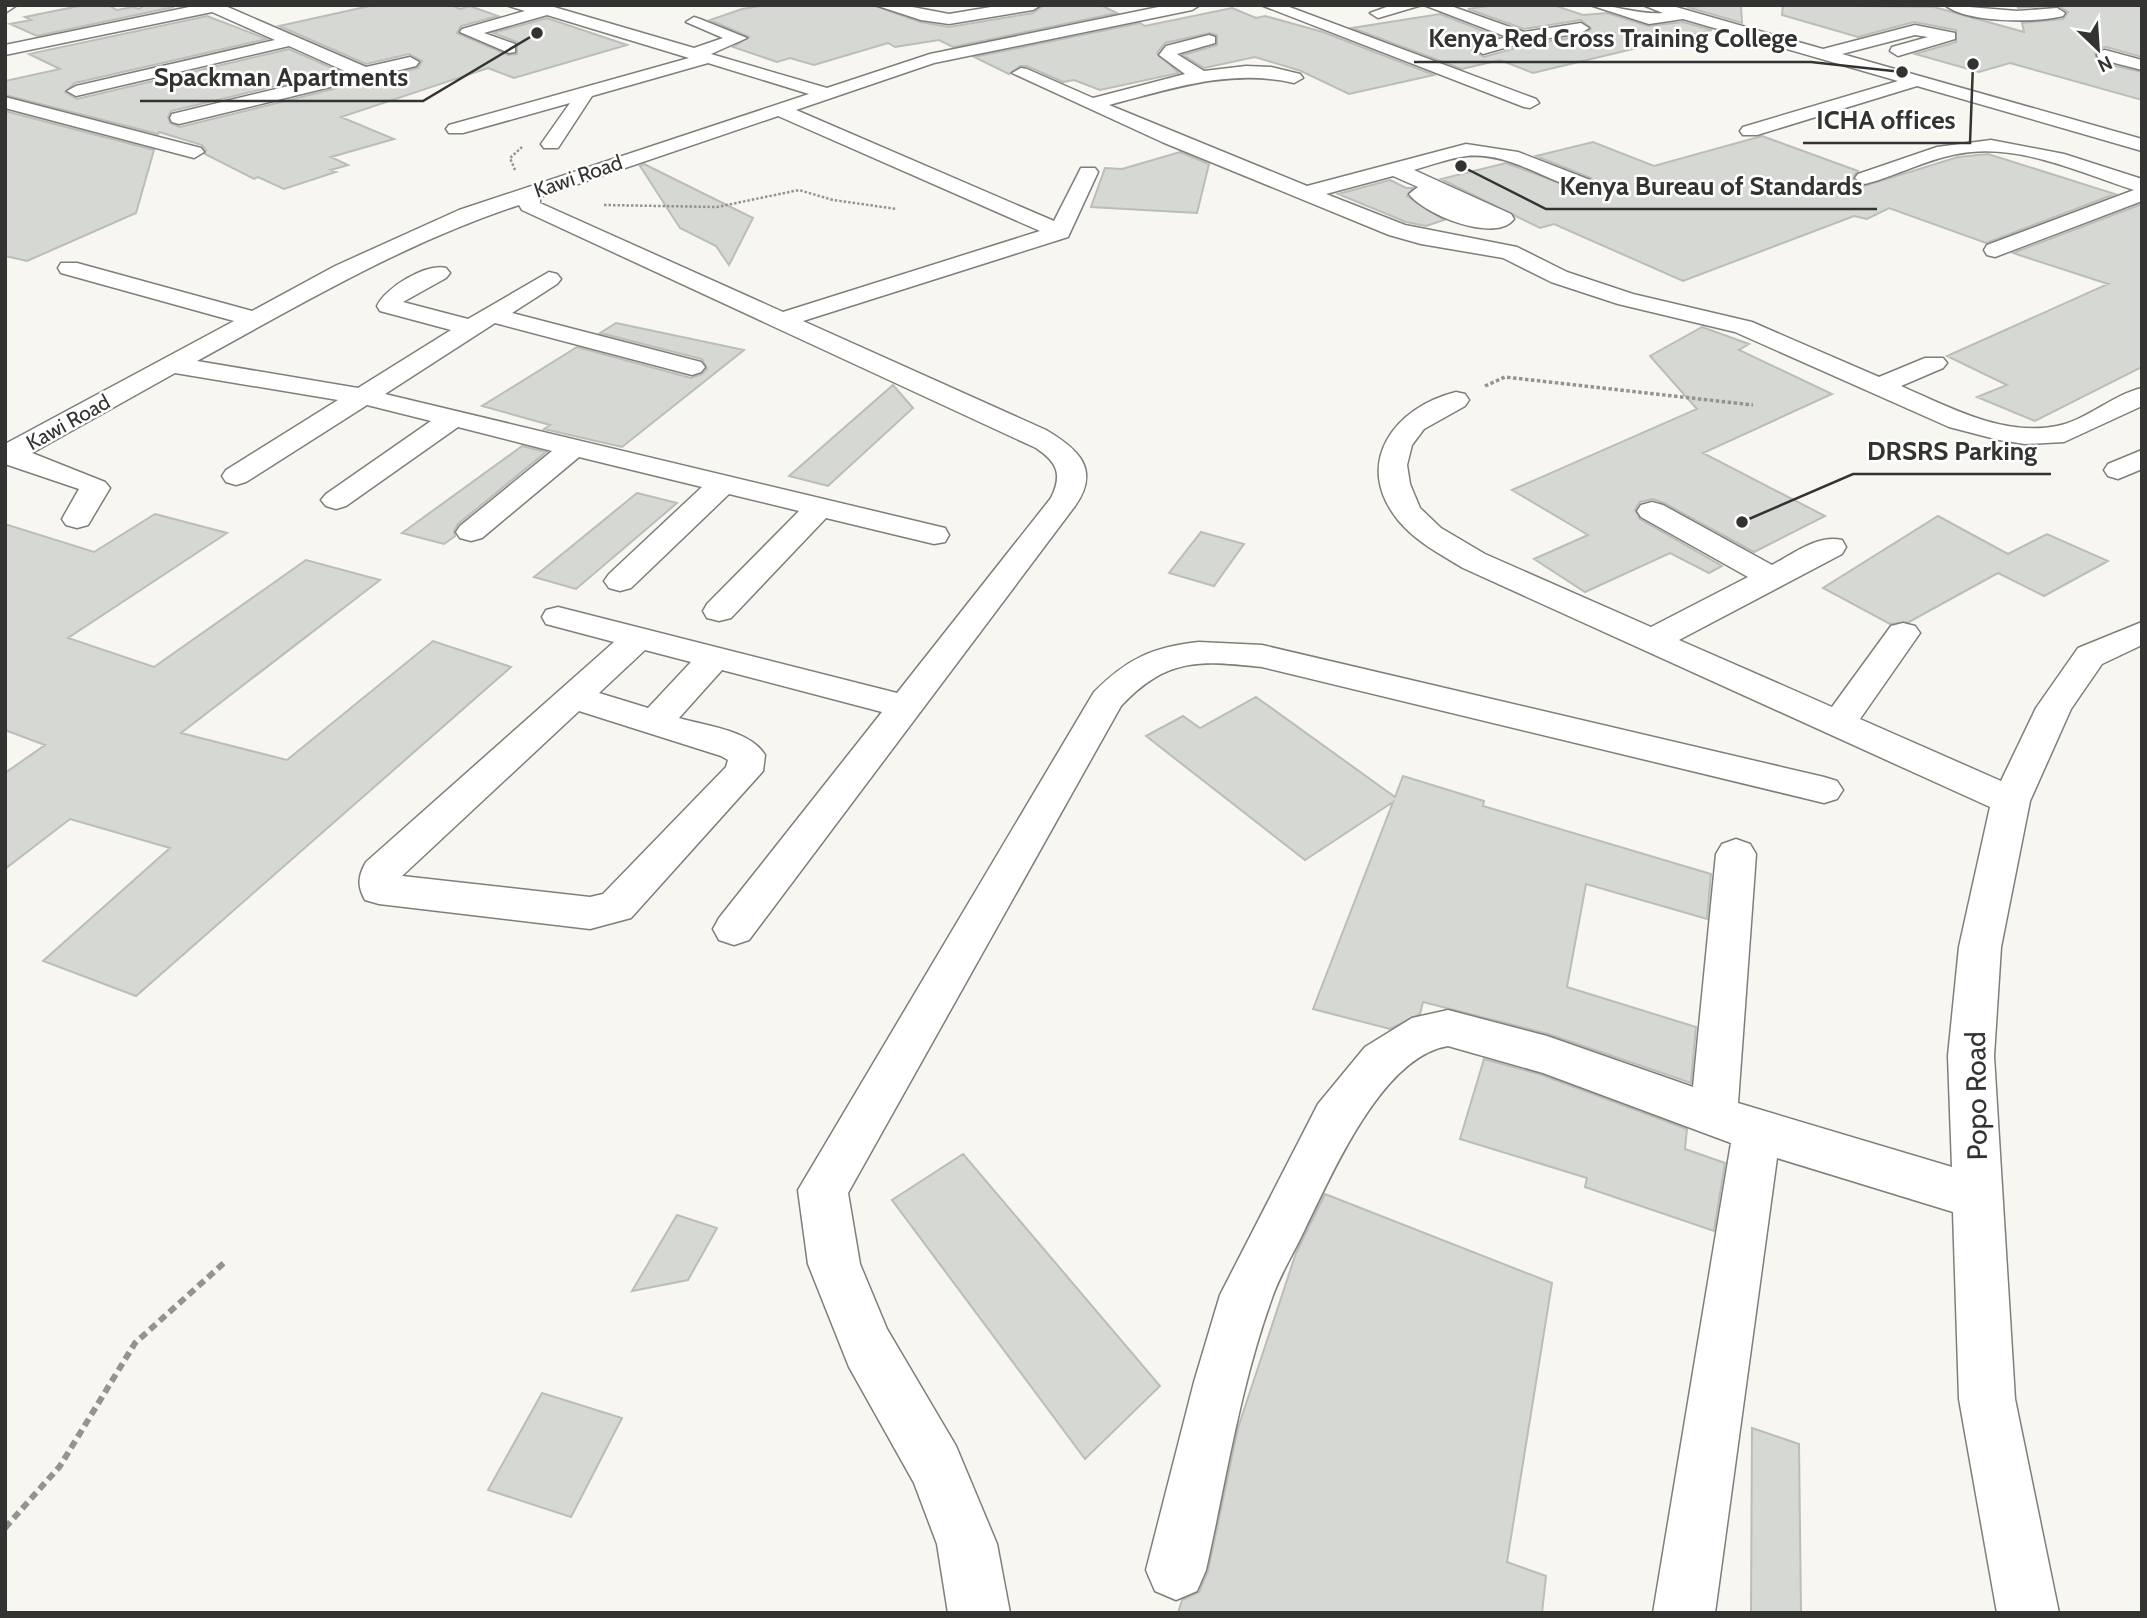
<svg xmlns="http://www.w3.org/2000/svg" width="2147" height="1618" font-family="Cabin,sans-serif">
<rect width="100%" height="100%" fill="#f7f6f1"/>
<path fill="#d6d8d3" stroke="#bbbdb8" stroke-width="2" d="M84 5H108L117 10 133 7 139 9 145 5 174 7 37 36 10 24 31 20 25 17Z
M374 5H451L460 9 470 6 498 16 461 26 457 33 508 55 517 54V42L493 33 547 18 627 45 514 78 488 68 341 117 394 139 331 157 348 165 331 170 336 172 284 189 258 177 254 179 205 154 206 150 202 145 159 132 158 134 5 95V81L60 69 29 54 207 16 267 39 75 83 65 92 77 99 289 49 339 71 171 111 168 117 170 123 180 127 418 68 422 61 409 54 366 64 279 26Z
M766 5H873L920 22 949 27 1033 13 1044 5H1101L1117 13 953 47 939 40 895 47 888 43 814 65 790 58 777 62 733 47 749 37 710 20 742 9Z
M1494 5H1553L1583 15 1607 13 1648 26 1683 22 1712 30 1533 73 1500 60 1462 69 1352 28 1440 14 1499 37 1475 44 1472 50 1484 57 1526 45 1581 36 1591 29 1581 20 1524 29 1468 9Z
M1741 5 1742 23 1687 7 1715 5Z
M1783 5 1934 7 2024 32 2022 23 2063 19 2068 12 2057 5 2018 8 2017 5H2142V57L2106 47 2099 48 2095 54 2098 62 2142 72V100L2010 63 1979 72 1915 54 1956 42V30L1914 22 1858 37 1782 15Z
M1232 8 1256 18 1265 16 1323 32 1434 75 1349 94 1301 71 1255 57 1204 68 1183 55 1217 45V35L1210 33 1165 43 1157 53 1179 73 1100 90 1074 80 1063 82 1027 66H1020L1009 74 974 57 1140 23 1145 26Z
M5 111 154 150 136 213 27 261 5 256Z
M1762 136 1858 171 1852 178 1864 186 1958 157 1988 154 2115 194 1986 243 1889 208 1867 219 1854 216 1683 281 1554 224 1540 228 1441 179 1506 163 1584 192 1596 185 1591 178 1536 156 1593 142 1654 166Z
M1180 152 1209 164 1197 213 1091 207 1105 168 1122 169Z
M644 164 753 218 729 265 716 246 680 228 640 166Z
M1390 180 1406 188H1413L1407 196 1444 220 1426 226 1406 222 1338 194Z
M2142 204V367L2035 421 1977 397 2007 385 1947 356 2108 284 2013 253Z
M616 323 744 350 622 447 544 429 550 425 482 406 577 347 691 378 702 374 707 369 702 359 600 333Z
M1702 327 1749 344 1739 350 1832 394 1703 453 1825 516 1754 552 1664 503 1653 499 1640 502 1635 510 1640 519 1722 566 1709 573 1670 553 1585 592 1534 559 1588 535 1512 490 1697 409 1650 356Z
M893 385 913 408 828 486 789 476Z
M522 446 546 452 458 524 454 531 455 536 444 544 402 533Z
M637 493 677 503 576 589 534 577Z
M155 514 227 533 68 638 154 667 306 560 380 580 181 733 287 760 433 641 511 667 136 996 43 961 170 848 70 819 5 869V773L45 745 5 730V524L94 552Z
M1938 516 2008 554 2047 534 2108 561 2044 596 1998 573 1909 622 1890 624 1823 588Z
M1201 532 1244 544 1214 586 1169 573Z
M1256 697 1395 797 1403 776 1484 801 1483 806 1711 874 1707 919 1586 884 1567 987 1696 1027 1691 1083 1548 1034 1423 1002 1420 1014 1390 1029 1313 1009 1393 802 1305 860 1146 736 1183 716 1200 728Z
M1484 1059 1542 1075 1687 1129 1685 1149 1725 1163 1714 1231 1585 1187 1587 1178 1460 1139Z
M963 1154 1160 1386 1085 1459 892 1200Z
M1325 1194 1552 1283 1507 1562 1546 1576 1542 1613H1178L1182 1600 1199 1592 1208 1571 1238 1428 1296 1253Z
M677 1215 717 1228 688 1280 632 1291Z
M542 1393 622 1418 571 1517 488 1490Z
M1752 1428 1799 1444 1801 1613H1751Z"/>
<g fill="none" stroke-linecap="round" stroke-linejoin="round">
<g stroke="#7f7e7a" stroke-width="3">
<path id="minor" d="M5 5H17L5 13Z
M199 5H223L366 67 410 57 419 62 416 66 179 124 172 122 170 118 172 114 347 72 289 46 76 96 67 91 76 86 275 40 212 12 5 55V45Z
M506 5H547L694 48 723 38 686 22 694 17 700 19 747 38 711 54 827 88 930 54 1168 5H1200L1192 10 934 63 796 110 1054 221 1081 168H1095L1098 172 1068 237 803 321 1046 430C1078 449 1101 469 1075 506L749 940 734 945 719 940 713 929 719 918 882 712 722 670 679 718C706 726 750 730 765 755L763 771 631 918 590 929 379 904 365 900C357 886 358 876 366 862L614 642 546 624 542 617 546 610 558 607 897 693 1051 498C1063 474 1057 462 1036 448L522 210 519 205C404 243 301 304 197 361L358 388 451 330 380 311 377 306C385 288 426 263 446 268L450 273 446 278 403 302 468 319 549 272 557 274 561 279 557 284 512 313 701 362 705 367 701 372 692 375 495 323 385 394 945 528 949 535 945 542 934 544 826 518 731 618 719 621 707 618 703 611 707 604 799 511 729 494 631 588 620 591 609 588 604 581 609 574 702 487 579 457 482 538 471 541 460 538 456 532 460 526 552 451 458 427 346 506 336 509 326 506 321 500 326 494 431 421 367 405 246 482 236 485 226 482 222 476 226 470 338 400 175 373 32 453 105 482 110 488 88 525 77 528 66 525 62 519 79 489 5 464V444L234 321 61 273 58 268 61 263H77L252 311 335 266 459 210 809 94 708 63 592 96 558 148H544L541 144 570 103 463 133H449L446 129 449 125 689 58 547 15 484 33 515 44V52L509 53 460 32 462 29 525 11ZM778 116 1040 231 783 312 540 203V197ZM645 650 691 662 648 708 599 693ZM579 711 721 756 728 760 726 767 603 894 590 897 402 876Z
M875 5H902L949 14 1003 5H1041L1033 10 949 24 921 20Z
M1261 5H1284L1536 99 1539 103 1530 108 1524 107Z
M1392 5H1422L1378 18 1370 13Z
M1424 5H1448L1524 32 1581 23 1589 28 1581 33 1525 42 1483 54 1475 49 1477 45 1507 37Z
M1590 5C1616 5 1639 15 1663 13L1643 5H1669L1823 49 1915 25 1955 33V39L1898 56 1890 51 1892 47 1928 37 1915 35 1842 54 2142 139V151L1917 86 1757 135H1743L1740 131 1743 127 1898 81 1683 19 1649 24Z
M1945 5 2017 11 2057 8 2065 13 2063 16C2036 23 1966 23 1945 5Z
M1209 35 1215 37V43L1177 54 1204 71 1246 66 1271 67 1300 74 1303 78 1294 83C1230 68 1171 89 1109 105L1307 186 1466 144 1518 152 1590 180 1593 184 1583 190C1545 181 1509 152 1467 156 1450 158 1431 165 1414 170L1511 214 1514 219C1496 244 1423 214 1409 194L1418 187 1393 176 1326 194 1405 225 1517 247 1567 272 1633 294 1752 322 1879 377 1925 358H1943L1947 363 1943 368 1901 386C1949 407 2004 437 2057 426 2087 420 2112 395 2142 388V406L2064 442 2025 444 1999 440 1949 427 1735 332 1618 304 1551 282 1503 258 1421 244 1389 235 1162 142 1012 73 1021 68 1027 69 1093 98 1185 74 1159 55 1166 46Z
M2105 50 2142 60V70L2099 59 2097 55 2099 51Z
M5 97 201 148 204 152 194 158 5 108Z
M1991 140 2064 154 2142 179V201L1995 257 1987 255 1984 250 1987 245 2134 190C2078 172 2017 142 1957 154 1925 160 1896 176 1865 184L1855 178 1858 174 1937 147Z
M1456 392 1465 394 1469 400 1465 406 1424 429 1412 445 1407 465 1410 484 1420 508 1441 528 1485 554 1651 627 1748 577 1641 517 1637 511 1641 505 1652 502 1663 505 1772 565C1793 554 1818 534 1842 540L1846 547 1842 554 1679 640 1832 707 1891 626 1903 623 1915 626 1920 633 1860 719 2001 781 2036 708 2078 648 2142 622V645L2102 664 2071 709 2030 801 2001 947 1994 1056 2015 1399 2059 1613H1997L1959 1399 1953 1212 1777 1158 1715 1613H1653L1731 1143 1543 1073 1448 1046C1381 1057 1332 1175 1305 1229 1294 1253 1279 1276 1271 1301 1240 1387 1226 1481 1206 1570L1197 1591 1176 1600 1155 1591 1146 1570 1194 1382 1220 1295 1318 1104 1365 1047 1412 1018 1448 1010 1547 1036 1693 1087 1716 854 1722 844 1736 839 1750 844 1756 854 1738 1103 1952 1167 1948 1056 1959 947 1990 807 1463 568C1440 554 1415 541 1398 520 1352 463 1395 407 1456 392Z
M2142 450V469L2118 479 2108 476 2104 470 2108 464Z
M1199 642 1262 645 1824 777 1837 781 1843 790 1837 799 1824 803 1262 667C1199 660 1166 658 1121 706L848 1193 860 1264 887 1329 956 1446 997 1544 1010 1613H948L937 1544 914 1483 849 1367 808 1264 798 1190 1094 692C1127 659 1152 647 1199 642Z"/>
</g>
<path stroke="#949390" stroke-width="2.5" stroke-dasharray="2.5 2" stroke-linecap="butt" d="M515 170 510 158 522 147
M604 205 717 207 799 190 833 200 897 209"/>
<path stroke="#949390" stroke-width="3.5" stroke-dasharray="3.5 2.5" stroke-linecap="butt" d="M1485 386 1505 377 1753 405"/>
<path stroke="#949390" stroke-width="6" stroke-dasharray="8 5" stroke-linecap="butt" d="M5 1528 60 1466 135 1343 225 1262"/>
<use href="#minor" fill="#fff" fill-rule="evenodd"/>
</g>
<g text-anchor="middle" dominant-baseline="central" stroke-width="5" stroke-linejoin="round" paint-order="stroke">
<g font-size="21" fill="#333331" stroke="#fff">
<text transform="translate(578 176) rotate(-19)">Kawi Road</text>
<text transform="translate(68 422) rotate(-29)">Kawi Road</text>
</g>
<g font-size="28" fill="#333331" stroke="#fff">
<text transform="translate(1976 1096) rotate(-91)">Popo Road</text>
</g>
</g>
<path fill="none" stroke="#333331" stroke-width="2.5" d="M1902 72L1811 62H1414M537 33L423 101H140M1973 64L1970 143H1803M1461 166L1546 209H1877M1742 522L1853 474H2051"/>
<g fill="#333331" stroke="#fff" stroke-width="2.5">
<circle cx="1902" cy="72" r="7"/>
<circle cx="537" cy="33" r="7"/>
<circle cx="1973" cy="64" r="7"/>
<circle cx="1461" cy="166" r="7"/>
<circle cx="1742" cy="522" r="7"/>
</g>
<g font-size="26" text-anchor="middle" font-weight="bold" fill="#333331" stroke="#fff" stroke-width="5" stroke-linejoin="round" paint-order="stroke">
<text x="1613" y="47">Kenya Red Cross Training College</text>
<text x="281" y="86">Spackman Apartments</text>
<text x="1886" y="129">ICHA offices</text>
<text x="1711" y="195">Kenya Bureau of Standards</text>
<text x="1952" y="460">DRSRS Parking</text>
</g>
<rect width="2147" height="1618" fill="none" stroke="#333331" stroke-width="14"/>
<g transform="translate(2098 49) rotate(155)" stroke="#ffffff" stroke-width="5" paint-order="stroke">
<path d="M0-5L12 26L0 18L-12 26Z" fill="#333331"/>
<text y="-10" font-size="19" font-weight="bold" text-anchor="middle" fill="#333331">N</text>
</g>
</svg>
